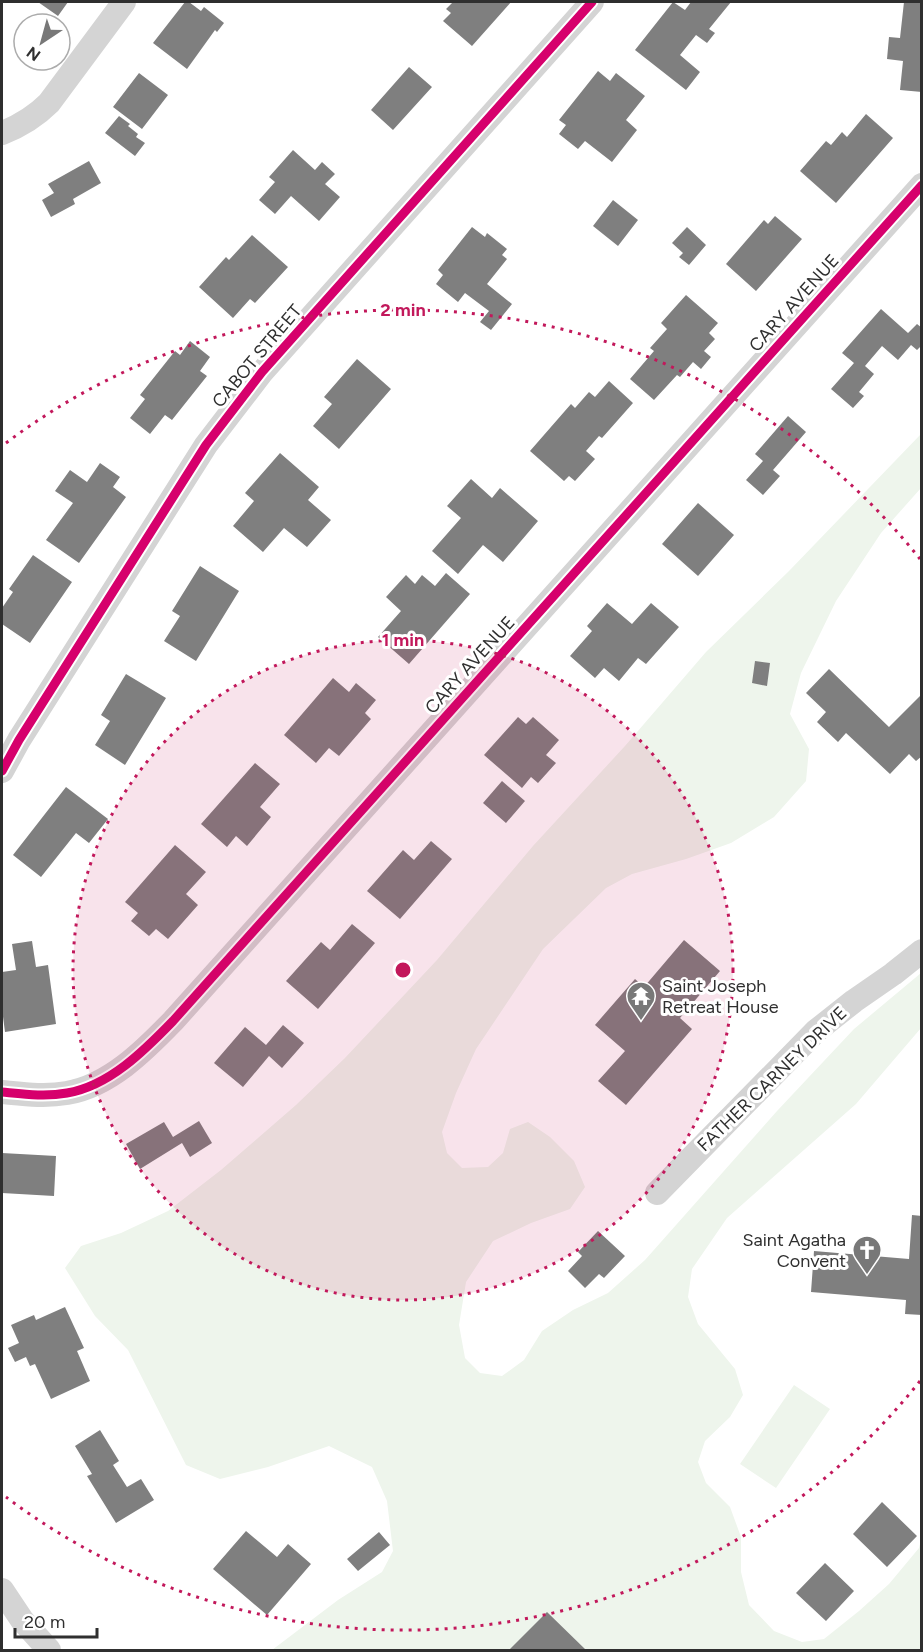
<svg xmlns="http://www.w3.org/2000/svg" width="923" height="1652" font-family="Figtree,sans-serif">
<rect width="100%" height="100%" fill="#fff"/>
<path fill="#eef5ec" d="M921 434V488L881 533 836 601 801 673 790 714 809 749 806 781 774 817 731 843 686 859 632 874 606 888 543 949 476 1049 456 1093 442 1132 447 1153 462 1168 488 1167 503 1153 510 1129 528 1122 550 1137 574 1161 585 1187 570 1209 531 1223 493 1241 466 1282 459 1325 465 1358 480 1373 502 1376 524 1360 542 1331 573 1310 608 1293 645 1260 777 1111 854 1029 921 973V1028L856 1104 727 1218 692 1269 688 1297 698 1324 735 1369 743 1395 730 1417 705 1441 698 1462 706 1483 730 1507 741 1537V1572L749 1605 774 1631 802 1642 824 1639 859 1611 889 1584 919 1548 921 1540V1650H272L338 1600 382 1572 393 1551 387 1501 372 1467 329 1446 268 1467 220 1479 186 1465 128 1350 95 1316 65 1268 81 1246 121 1233 168 1211 221 1170 296 1105 345 1058 437 960 533 846 625 746 706 652 789 571Z
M794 1385 830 1409 776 1488 740 1464Z"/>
<path fill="#7f7f7f" d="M38 2H68L58 16Z
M185 2H189L201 11 204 7 224 23 217 32 215 30 210 37 187 69 153 43Z
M453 2H511L472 46 443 21 451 13 446 9Z
M673 2 685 10 691 2H731L709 29 715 33 707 43 696 35 680 55 700 72 686 90 635 50Z
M904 2H922V92L900 90 903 61 887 59 889 37 900 38Z
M409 67 432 87 393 130 371 110Z
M598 71 610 81 616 73 645 96 626 120 637 130 612 162 585 141 578 149 559 134 566 125 559 120Z
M139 73 168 95 142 129 113 107Z
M866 114 893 138 836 203 800 171 826 141 831 145 842 132 847 137Z
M119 116 130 124 128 126 138 134 136 137 145 143 135 156 105 133Z
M293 150 315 170 322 162 335 174 325 184 340 197 319 221 291 196 275 214 259 200 275 182 269 177Z
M89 161 101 183 73 199 75 204 51 217 42 200 54 193 48 184Z
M613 200 638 220 618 246 593 226Z
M775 216 802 239 756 291 726 264 764 220 768 224Z
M472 227 485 237 487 233 507 249 502 255 507 259 487 284 512 304 491 330 480 322 489 311 465 293 458 302 436 284 443 275 438 270Z
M687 227 706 245 689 265 679 257 683 253 672 243Z
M252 235 288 267 255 303 250 299 233 318 199 287 226 257 229 260Z
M686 295 718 323 709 333 715 339 704 351 711 357 701 369 693 362 680 377 677 375 654 400 630 379 654 351 650 348 667 329 661 323Z
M881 309 908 333 917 324 922 328V345L917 350 911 345 898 360 882 346 865 366 874 374 859 392 864 396 853 408 831 389 854 363 842 353Z
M190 341 210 357 200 371 207 376 172 420 165 415 150 434 130 418 145 399 140 395 175 351 180 355Z
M357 359 391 389 339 449 313 426 332 404 324 397Z
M609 381 633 403 602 438 599 436 586 451 595 459 575 481 569 476 564 481 530 451 571 404 575 408 589 392 595 397Z
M788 416 806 432 773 470 780 476 763 495 746 480 763 461 755 454Z
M280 453 319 487 308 500 331 520 307 547 284 528 263 552 233 526 254 501 245 493Z
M100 463 120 477 113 487 126 497 79 563 46 540 73 503 55 491 70 470 87 482Z
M471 479 492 498 500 488 538 521 503 562 483 545 458 574 432 551 461 518 447 506Z
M698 503 734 535 698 576 662 544Z
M33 555 72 582 30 643 2 624V608L13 592 9 589Z
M200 566 239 591 196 661 164 641 180 616 172 611Z
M446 573 470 594 409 664 378 637 401 611 386 597 406 575 415 584 422 575 435 586Z
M607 603 632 624 651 603 679 627 646 664 638 658 619 681 604 668 595 678 570 656 592 631 587 626Z
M755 661 770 663 767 686 752 683Z
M829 669 889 727 922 694V756L916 761 909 754 890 774 846 733 838 742 817 722 826 712 806 693Z
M126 674 166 698 125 765 95 745 110 721 101 715Z
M333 678 349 692 356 683 376 700 365 713 371 719 339 756 329 748 316 763 284 735Z
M518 717 526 724 533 717 559 740 546 755 556 763 538 783 531 777 522 788 484 755Z
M255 763 280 784 260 807 271 817 247 846 236 836 227 847 201 824Z
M502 781 525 801 506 823 483 803Z
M66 787 108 819 89 843 76 833 41 877 13 855Z
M431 841 452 859 400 919 367 891 403 850 414 860Z
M175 845 206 872 186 894 198 905 168 939 156 929 149 936 131 921 138 913 125 902Z
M352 924 375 943 318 1009 286 981 321 942 330 950Z
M684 940 720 971 680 1018 692 1029 626 1105 598 1081 625 1051 595 1025 635 979 644 987Z
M32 941 36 967 48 965 56 1024 5 1032 2 1009V972L16 970 12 944Z
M283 1025 304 1043 282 1068 269 1056 243 1087 214 1063 245 1027 266 1045Z
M199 1121 212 1143 190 1157 182 1143 140 1169 126 1144 164 1122 173 1137Z
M2 1153 56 1156 54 1196 2 1193Z
M912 1215 922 1216V1315L905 1314 906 1300 811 1292 814 1251 909 1259Z
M598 1231 625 1256 604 1278 599 1274 585 1288 568 1271 582 1256 578 1252Z
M65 1307 84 1348 77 1351 90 1381 51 1399 35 1364 30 1366 26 1357 15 1362 8 1348 19 1343 11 1325 34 1315 36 1320Z
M100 1430 119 1461 113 1465 127 1487 141 1479 154 1500 116 1523 87 1476 92 1474 75 1446Z
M882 1502 917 1536 887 1567 853 1534Z
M246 1531 277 1557 288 1544 311 1564 267 1615 213 1569Z
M379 1532 390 1545 358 1571 347 1559Z
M825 1563 854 1591 826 1621 796 1593Z
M547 1612 586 1650H509Z"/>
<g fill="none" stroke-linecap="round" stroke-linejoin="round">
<path stroke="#d4d4d4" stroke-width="24" d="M2 133C20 126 35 117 49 103L124 2
M2 771 19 740 206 445 262 372 592 2
M2 1092C23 1094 45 1097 67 1093 109 1086 144 1051 173 1021L922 185
M657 1193 816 1031 854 1001 893 974 922 951
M2 1590 22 1620 49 1650"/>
<g stroke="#fff" stroke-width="13">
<path id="cycleway" d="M2 771 19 740 206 445 262 372 592 2
M2 1092C23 1094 45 1097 67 1093 109 1086 144 1051 173 1021L922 185"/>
</g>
<use href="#cycleway" stroke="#d6006c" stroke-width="9"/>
</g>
<circle cx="403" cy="970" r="330" fill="#c2185b" fill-opacity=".12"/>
<g fill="none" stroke="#c2185b" stroke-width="3" stroke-dasharray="3 6">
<circle cx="403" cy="970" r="330"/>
<path d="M920 1381A660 660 0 0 1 6 1497M6 443A660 660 0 0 1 920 559"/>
</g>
<defs>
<g id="temple-pin" transform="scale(1.5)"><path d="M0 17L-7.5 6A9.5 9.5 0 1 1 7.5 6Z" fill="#787878" stroke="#fff"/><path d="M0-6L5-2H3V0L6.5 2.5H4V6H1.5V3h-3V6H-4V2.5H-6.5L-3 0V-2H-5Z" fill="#fff"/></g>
<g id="church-pin" transform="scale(1.5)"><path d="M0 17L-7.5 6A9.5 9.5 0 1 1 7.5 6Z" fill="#787878" stroke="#fff"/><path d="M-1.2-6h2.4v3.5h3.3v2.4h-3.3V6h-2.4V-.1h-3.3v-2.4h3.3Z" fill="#fff"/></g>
</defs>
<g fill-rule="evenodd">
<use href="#temple-pin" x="641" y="996"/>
<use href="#church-pin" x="867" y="1250"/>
</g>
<g text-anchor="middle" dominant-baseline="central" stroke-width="6" stroke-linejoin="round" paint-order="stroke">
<g font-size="18" fill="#2f2f2f" stroke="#fff">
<text transform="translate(794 303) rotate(-48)">CARY AVENUE</text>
<text transform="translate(257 356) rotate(-50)">CABOT STREET</text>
<text transform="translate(470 665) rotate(-48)">CARY AVENUE</text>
<text transform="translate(772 1079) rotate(-44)">FATHER CARNEY DRIVE</text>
</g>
<g font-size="18" fill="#2f2f2f" stroke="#fff" text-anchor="start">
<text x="662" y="986">Saint Joseph<tspan x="662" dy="21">Retreat House</tspan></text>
<text x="846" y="1240" text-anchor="end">Saint Agatha<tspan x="846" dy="21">Convent</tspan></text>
</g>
</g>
<circle cx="403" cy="970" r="9" fill="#c2185b" stroke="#fff" stroke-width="3"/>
<g font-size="18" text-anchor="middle" font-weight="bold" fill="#c2185b" stroke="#fff" stroke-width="6" stroke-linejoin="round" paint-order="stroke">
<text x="403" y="316">2 min</text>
<text x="403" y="646">1 min</text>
</g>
<rect width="923" height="1652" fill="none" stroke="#2f2f2f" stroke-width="6"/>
<g transform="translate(42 42) rotate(216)"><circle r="28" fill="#ffffff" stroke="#acacac" stroke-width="1.5"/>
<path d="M0-4.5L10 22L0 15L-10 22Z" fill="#787878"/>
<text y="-9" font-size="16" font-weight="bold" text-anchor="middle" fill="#2f2f2f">N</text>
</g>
<path d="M15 1628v9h82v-9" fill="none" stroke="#2f2f2f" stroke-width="3"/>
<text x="24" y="1628" font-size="18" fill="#2f2f2f" stroke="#ffffff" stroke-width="4.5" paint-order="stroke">20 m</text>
</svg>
